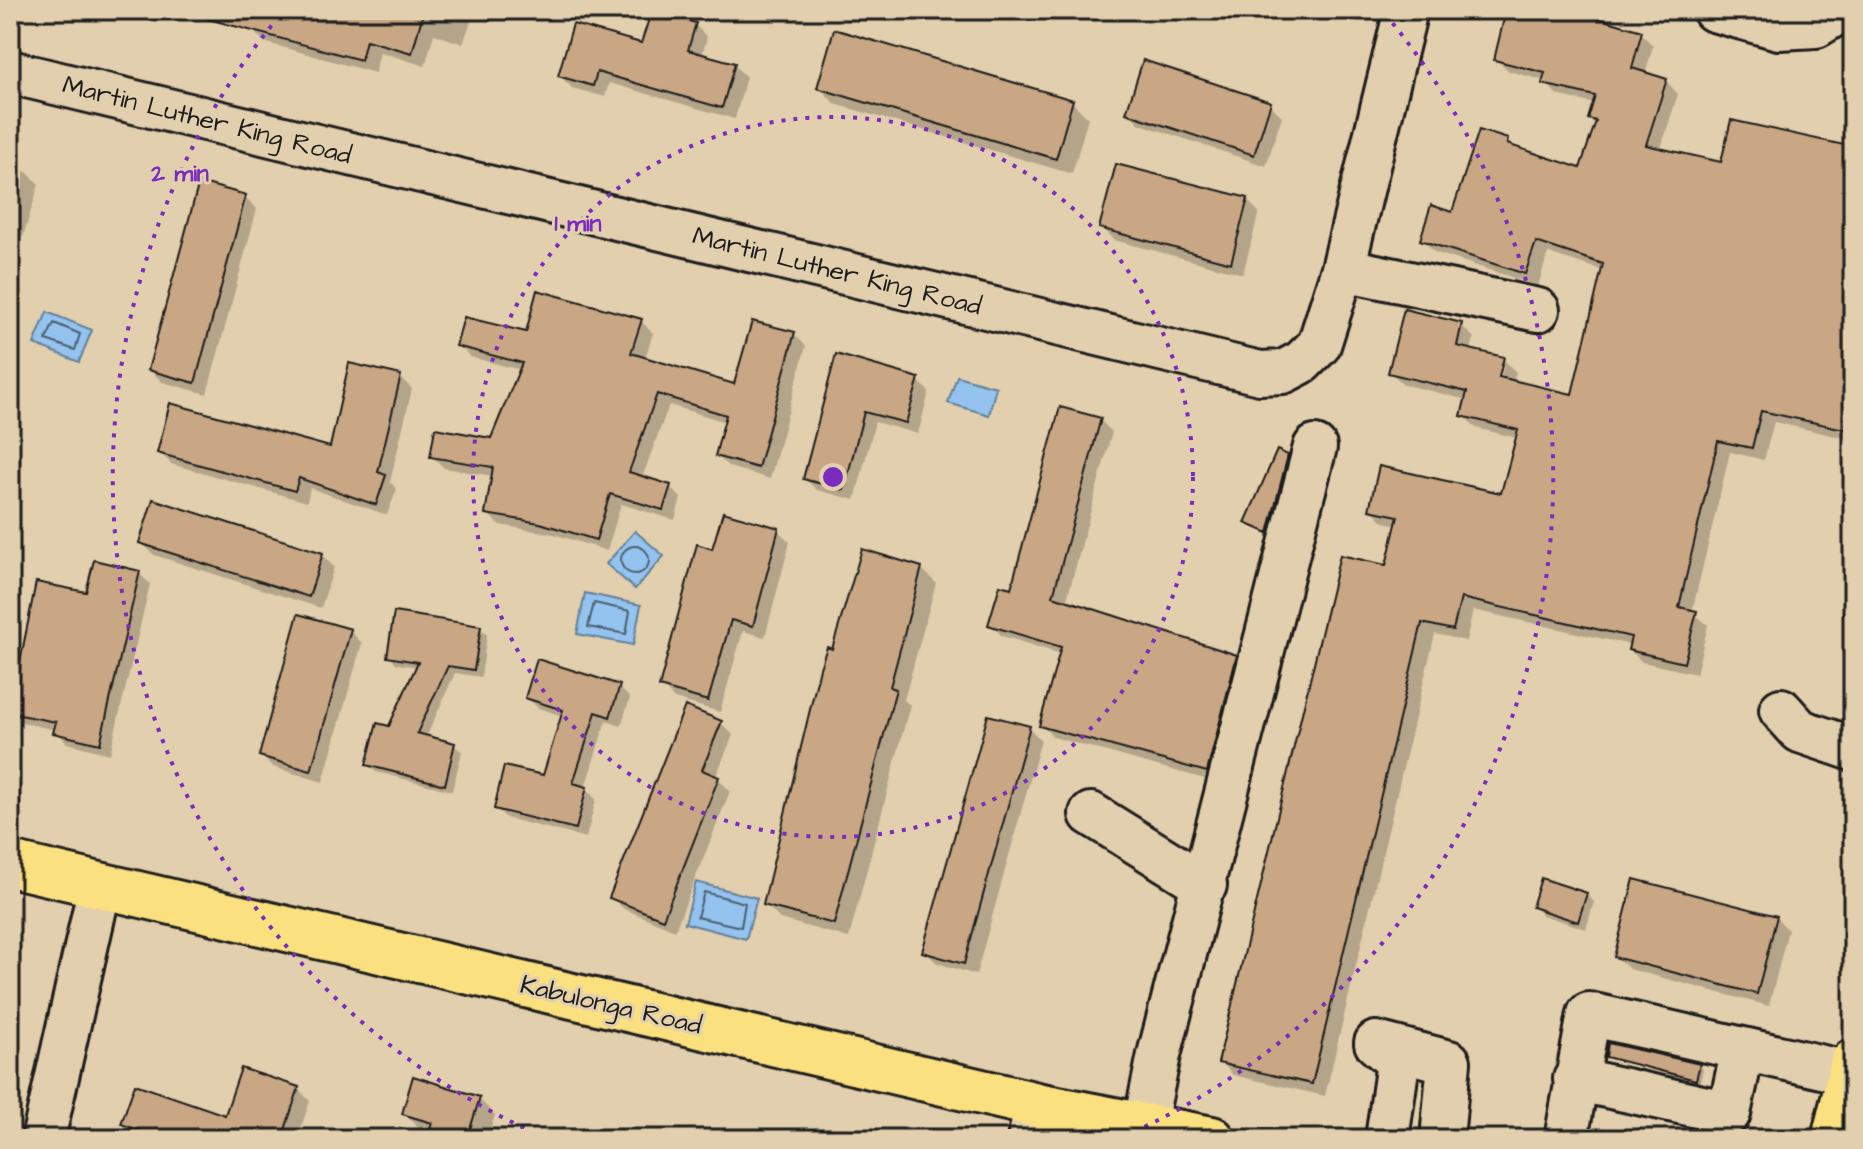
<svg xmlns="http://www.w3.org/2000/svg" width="1863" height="1149" font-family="'Architects Daughter',sans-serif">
<rect width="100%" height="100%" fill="#e2cfad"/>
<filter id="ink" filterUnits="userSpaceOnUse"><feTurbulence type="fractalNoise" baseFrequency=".0125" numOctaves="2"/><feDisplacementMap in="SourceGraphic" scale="16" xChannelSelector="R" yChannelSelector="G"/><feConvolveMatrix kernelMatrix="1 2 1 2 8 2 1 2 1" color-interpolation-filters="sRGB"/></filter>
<g filter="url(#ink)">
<path fill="#93c3ee" stroke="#63809a" stroke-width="2" d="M47 312 92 330 79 362 34 344Z
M957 376 996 387 989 415 948 403Z
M635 531 664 556 635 589 606 564Z
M585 593 641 605 633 645 577 634Z
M696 882 757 898 746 939 685 923Z"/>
<path fill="#0003" fill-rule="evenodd" d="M254 10H475L463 44 434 34 425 66 380 52 375 73 264 42 250 28Z
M1483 10H1600L1597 20 1641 33 1653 46 1645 75 1666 81 1678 94 1660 151 1723 165 1853 149V440L1774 422 1764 460 1730 452 1692 612 1708 625 1696 674 1642 662 1630 650 1631 645 1473 610 1466 641 1435 634 1325 1096 1233 1075 1221 1062 1388 568 1398 525 1384 522 1371 509 1502 495 1517 438 1476 428 1463 415 1467 400 1403 384 1390 372 1461 325 1474 338 1471 351 1503 359 1516 372 1513 382 1574 397 1604 271 1548 253 1538 286 1434 252 1422 239 1453 215 1507 141 1515 148 1581 170 1597 125 1590 119 1595 104 1557 95 1545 81 1509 71 1496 59 1506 20 1490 17ZM1500 365H1504L1499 387 1495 386Z
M695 25 707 37 702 56 734 65 746 77 735 119 609 83 605 97 572 88 560 76Z
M819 87 1072 102 1088 118 1072 174 835 104Z
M1269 104 1282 116 1266 166 1140 124 1128 112Z
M10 167 27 172 39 184 23 237 10 233Z
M244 196 257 209 207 394 162 382 150 370Z
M1247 200 1259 212 1243 274 1114 240 1102 228Z
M641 321 653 333 645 359 736 387 794 334 806 346 770 479 729 467 717 456 726 422 669 405 642 478 669 486 681 498 675 520 621 504 607 551 554 534 499 525 487 513 493 476 444 468 432 456 492 440 521 370 470 357 459 345Z
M837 356 918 380 929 392 918 434 875 422 855 500 817 490 805 479Z
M400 377 412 389 390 482 397 489 387 515 310 488 307 502 171 464 159 452 332 450Z
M1100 420 1112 432 1066 603 1236 657 1248 669 1219 783 1053 737 1041 725 1061 654 1002 636 990 624 1012 590Z
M1287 457 1295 465 1276 540 1247 522Z
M777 530 790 542 765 637 743 631 720 712 674 699 662 686 714 551Z
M141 542 322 555 334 567 321 608 154 555Z
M921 568 936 583 904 700 910 705 849 938 780 919 766 905 833 651Z
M139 573 150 584 110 754 67 743 56 730 23 723 12 712 88 595Z
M480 628 487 635 481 677 455 673 426 738 454 745 462 752 452 791 376 772 368 765 390 729 418 667 397 664 390 656Z
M350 631 362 643 323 782 273 767 261 755Z
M539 662 619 687 630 698 621 726 606 721 585 788 596 799 586 838 506 818 496 808 544 778 563 716 538 708 528 698Z
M720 722 733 735 716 776 730 791 675 930 624 909 611 897Z
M1029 728 1041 740 976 975 937 963 924 951Z
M1586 894 1594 902 1586 929 1542 915 1534 907Z
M1776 917 1788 930 1769 1006 1629 969 1616 957Z
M1608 1056 1700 1066 1703 1069 1700 1082Z
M298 1089 310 1101 297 1139H145L135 1136 124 1124 226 1117Z
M479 1099 495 1115 490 1131 518 1139H429L431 1133 420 1129 404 1113Z"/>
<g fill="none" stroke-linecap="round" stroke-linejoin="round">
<path stroke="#4c5f70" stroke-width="2" d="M54 323 80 334 75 350 46 340Z
M621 560a14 14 0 1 1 28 0a14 14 0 1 1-28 0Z
M594 603 630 611 626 634 588 627Z
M704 892 745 903 741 927 697 917Z"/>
</g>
<path fill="#c9a785" stroke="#1c1c1c" stroke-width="2" d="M209 10H424L412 53 366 40 361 60 208 19Z
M652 10 696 23 688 50 735 63 722 108 597 72 593 86 558 76 573 24 641 43Z
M1506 10H1585L1584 14 1642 31 1632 68 1667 79 1646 145 1721 162 1731 120 1853 147V431L1761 411 1752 448 1718 441 1679 607 1697 611 1684 663 1628 650 1631 637 1461 598 1453 630 1422 623 1312 1084 1218 1063 1340 555 1386 565 1398 516 1369 510 1379 466 1501 493 1518 430 1461 416 1467 392 1388 373 1404 309 1462 323 1457 346 1504 357 1499 377 1572 394 1603 264 1536 242 1525 274 1420 240 1431 205 1452 212 1479 130 1508 139 1507 144 1580 168 1596 121 1588 119 1595 96 1542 84 1545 73 1494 60Z
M834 29 1073 100 1056 159 817 88Z
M1143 60 1271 102 1254 155 1126 113Z
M1116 164 1248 198 1231 263 1099 228Z
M199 182 246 195 195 383 148 370Z
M537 290 642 319 631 353 734 384 752 321 795 332 758 468 715 456 726 415 657 394 629 472 671 485 663 510 610 494 596 540 540 523 485 514 493 467 430 457 435 428 491 438 522 363 456 346 464 317 526 332Z
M836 354 919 378 906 423 864 412 844 490 803 479Z
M349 363 401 375 378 472 386 475 376 505 299 478 295 491 157 453 170 403 330 447Z
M1060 407 1101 418 1053 596 1237 655 1207 772 1039 726 1061 647 988 625 1000 585 1011 588Z
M1277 450 1288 455 1268 533 1245 523Z
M153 499 323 553 309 597 139 543Z
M723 512 779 528 753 626 731 620 708 701 659 687 697 544 712 549Z
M862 549 922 567 890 687 896 689 834 924 763 905 820 668 827 647 832 649Z
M94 560 140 571 100 744 53 733 56 722 10 713 36 582 86 592Z
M394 612 481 626 474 670 448 666 417 733 455 743 445 785 366 765 377 723 389 726 418 662 387 657Z
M298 614 351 629 311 771 259 756Z
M537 659 620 685 610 717 596 712 573 783 587 787 576 829 494 809 504 766 543 775 563 710 525 698Z
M685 706 722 721 702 770 719 777 663 919 609 898Z
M988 715 1030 726 964 964 922 952Z
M1541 878 1587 893 1578 922 1532 907Z
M1634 879 1777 916 1757 994 1614 957Z
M1608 1043 1700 1064 1696 1080 1606 1057Z
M241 1068 299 1087 282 1139H249L227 1132 225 1139H164L121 1124 135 1084 225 1115Z
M413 1076 480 1097 467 1139H427L432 1123 402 1114Z"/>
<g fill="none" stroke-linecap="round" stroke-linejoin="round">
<g stroke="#1c1c1c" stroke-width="48">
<path id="minor" d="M1714 10 1779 28 1816 26 1842 10
M10 72 1260 373 1283 372 1302 362 1319 345 1343 269 1406 10
M1343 269 1538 310
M1781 710 1800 731 1853 749
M1091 814 1205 885
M1376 1043 1449 1062 1442 1139
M1376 1043 1398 1062 1387 1139
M1575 1079 1729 1113 1743 1049
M1145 1123 1159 1055 1315 447
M43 1139 100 886
M1029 1139 1037 1105
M1566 1139 1589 1014 1853 1074"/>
</g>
<g stroke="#1c1c1c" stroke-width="50">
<path id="major" d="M10 864 1037 1105 1212 1139
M1834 1139 1853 1062"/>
</g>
<use href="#minor" stroke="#e2cfad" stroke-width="42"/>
<use href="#major" stroke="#fbe080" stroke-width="44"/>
</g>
</g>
<g fill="none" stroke="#7b2cbf" stroke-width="4" stroke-dasharray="4 8">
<circle cx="833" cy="477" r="360"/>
<path d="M546 1138A721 721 0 0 1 281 14M1385 14A721 721 0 0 1 1120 1138"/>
</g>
<g text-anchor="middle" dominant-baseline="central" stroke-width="6" stroke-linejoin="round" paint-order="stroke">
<g font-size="26" fill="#1c1c1c" stroke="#e2cfad">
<text transform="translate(207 120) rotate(14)">Martin Luther King Road</text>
<text transform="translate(837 271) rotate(14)">Martin Luther King Road</text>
<text transform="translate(611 1005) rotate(13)">Kabulonga Road</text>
</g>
</g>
<circle cx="833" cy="477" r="12" fill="#7b2cbf" stroke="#e2cfad" stroke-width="4"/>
<g font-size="24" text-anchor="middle" font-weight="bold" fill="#7b2cbf" stroke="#e2cfad" stroke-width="6" stroke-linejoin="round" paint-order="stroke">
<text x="180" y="181">2 min</text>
<text x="578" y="231">1 min</text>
</g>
<rect width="1863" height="1149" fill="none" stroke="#e2cfad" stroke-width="40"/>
<rect x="20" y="20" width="1823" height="1109" fill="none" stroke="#1c1c1c" stroke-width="3" filter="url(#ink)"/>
</svg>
